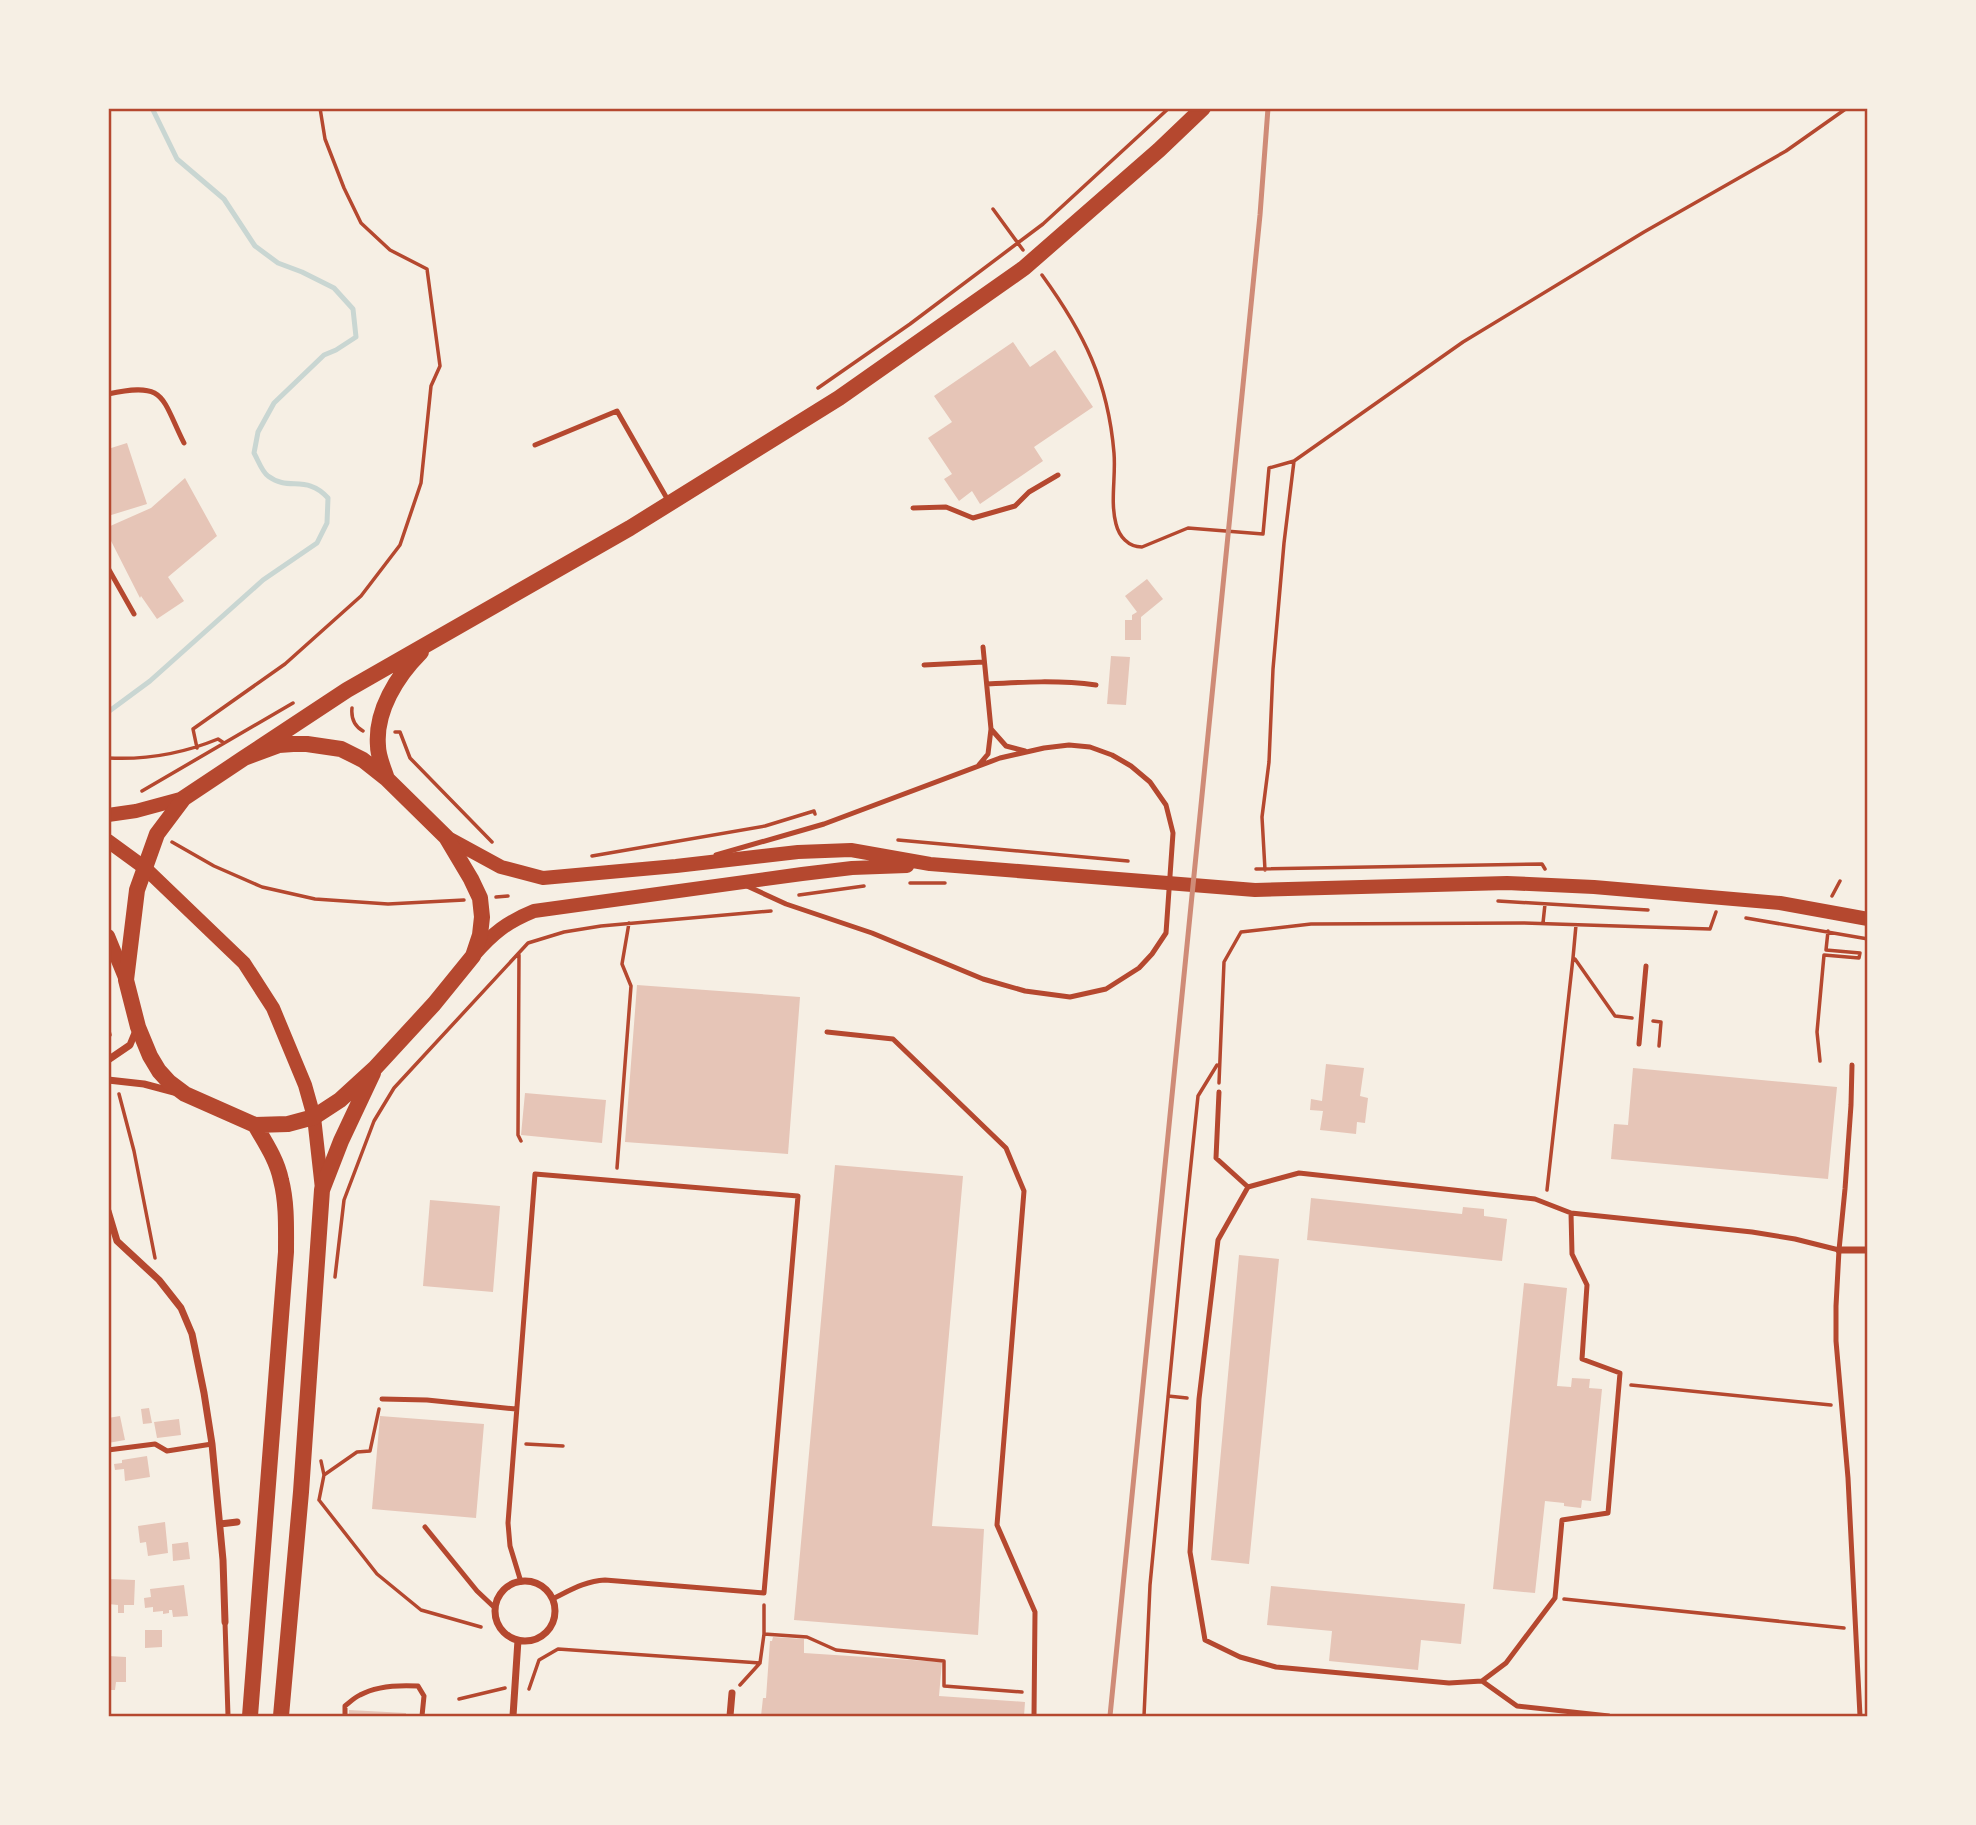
<svg xmlns="http://www.w3.org/2000/svg" width="1976" height="1825" font-family="'Fira Sans Condensed',sans-serif">
<rect width="100%" height="100%" fill="#f6efe4"/>
<g fill="none" stroke-linecap="round" stroke-linejoin="round">
<path stroke="#c9d6d2" stroke-width="5" d="M108 712 150 681 263 580 317 543 327 523 328 498C306 474 289 492 268 476 262 472 258 460 254 453L258 432 274 403 324 355 336 350 356 337 353 309 334 288 302 272 278 263 255 246 224 199 177 159 152 108"/>
</g>
<path fill="#e6c5b7" d="M1013 342 1030 367 1055 350 1093 407 1034 447 1043 461 980 504 972 491 959 501 944 479 952 474 928 438 952 422 934 396Z
M127 443 147 504 108 516V449Z
M185 478 217 536 168 577 184 601 157 619 141 596 140 598 108 535V527L151 508Z
M1147 579 1163 599 1141 617V640H1125V620H1132V615L1137 612 1125 596Z
M1111 656 1130 657 1126 705 1107 704Z
M637 985 800 997 788 1154 625 1142Z
M1326 1064 1364 1068 1360 1096 1368 1098 1365 1123 1357 1122 1356 1134 1320 1130 1323 1111 1310 1110 1311 1099 1322 1101Z
M1633 1068 1837 1087 1828 1179 1611 1159 1614 1124 1628 1125Z
M525 1093 606 1100 602 1143 521 1135Z
M835 1165 963 1176 932 1526 984 1529 978 1635 794 1620Z
M1311 1198 1462 1214 1463 1207 1484 1209V1216L1507 1219 1502 1261 1307 1240Z
M430 1200 500 1206 493 1292 423 1286Z
M1239 1255 1279 1259 1249 1564 1211 1560Z
M1524 1283 1567 1288 1557 1386 1571 1387 1572 1378 1590 1379 1589 1388 1602 1389 1591 1501 1582 1500 1581 1508 1564 1506V1503L1545 1501 1535 1593 1493 1589Z
M149 1408 152 1423 143 1424 141 1409Z
M120 1416 125 1440 108 1443V1418Z
M380 1416 484 1424 476 1518 372 1509Z
M179 1419 181 1435 157 1438 154 1422Z
M147 1456 150 1477 125 1481 124 1469 115 1470 114 1464 122 1463V1460Z
M165 1522 168 1553 148 1556 146 1542 140 1543 138 1526Z
M188 1542 190 1559 173 1561 172 1544Z
M108 1579 135 1580 134 1605H124V1613H118V1605L108 1604Z
M184 1585 188 1616 173 1617 172 1610H169V1613L163 1614V1611L153 1612V1607L145 1608 144 1598 151 1597 150 1589Z
M1271 1586 1465 1604 1461 1644 1421 1640 1418 1670 1329 1661 1332 1631 1267 1625Z
M145 1630H162V1647L145 1648Z
M773 1637 804 1639V1653L942 1662 939 1696 1025 1702 1024 1716H761L763 1698H766L770 1641H772Z
M108 1656 126 1657V1682H116L115 1690H109Z
M349 1710 406 1713V1716H349Z"/>
<g fill="none" stroke-linecap="round" stroke-linejoin="round">
<path stroke="#b5482f" stroke-width="3.5" d="M993 209 1023 250
M1042 275C1084 333 1108 381 1114 453 1116 477 1110 501 1116 524 1119 536 1128 547 1142 547L1188 528 1263 534 1269 468 1294 461
M818 388 910 324 1043 224 1169 108
M352 708C351 718 354 726 363 731
M395 732H400L410 758 492 842
M197 748 193 729 285 664 361 596 400 545 421 483 431 386 440 366 427 269 390 250 361 223 344 188 325 139 320 108
M108 758C145 760 184 753 218 739L224 743
M142 791 293 703
M898 840 1128 861
M172 842 214 866 262 887 315 899 388 904 464 900
M592 856 765 826 814 811 815 814
M1256 869 1542 864 1545 869
M1265 870 1262 817 1269 762 1273 669 1284 543 1294 461 1463 342 1644 232 1786 151 1847 108
M910 883H945
M799 895 864 886
M1832 896 1840 881
M496 897 508 896
M1498 901 1648 910
M1746 918 1868 939
M1543 923 1545 904
M519 955 518 1135 521 1141
M1575 959 1615 1016 1632 1018
M1653 1021 1661 1022 1659 1046
M108 1027 110 1035 108 1038
M1820 1061 1817 1032 1824 955 1859 958 1860 953 1826 950 1828 931
M1219 1083 1224 962 1241 932 1311 924 1524 923 1710 929 1716 912
M119 1094 134 1151 155 1258
M617 1168 631 986 622 964 629 923
M1547 1190 1573 958 1576 925
M335 1277 344 1200 374 1121 394 1088 528 943 564 932 601 926 771 911
M1631 1385 1831 1405
M1168 1396 1187 1398
M526 1444 563 1446
M324 1475 357 1452 370 1451 379 1409
M319 1500 324 1475 321 1461
M319 1500 377 1574 421 1610 481 1627
M1564 1599 1844 1628
M764 1634 807 1637 836 1650 944 1661V1686L1022 1692
M740 1685 760 1663
M529 1689 539 1660 558 1649 760 1663 764 1634V1605
M459 1699 505 1688
M1144 1716 1150 1585 1183 1241 1198 1096 1217 1065"/>
<path stroke="#b5482f" stroke-width="5" d="M108 394C166 381 161 397 184 443
M535 445 617 411 669 502
M913 508 946 507 973 518 1015 506 1029 492 1058 475
M108 568 134 614
M924 665 984 662
M987 684C1023 682 1059 680 1096 685
M991 729 1006 746 1025 751
M978 766 988 754 991 729 983 647
M716 855 824 824 1000 758 1044 748 1069 745 1090 747 1112 755 1131 766 1150 782 1166 805 1173 833 1166 933 1152 954 1139 968 1106 989 1070 997 1025 991 983 979 872 933 786 904 747 886
M827 1032 893 1039 1006 1148 1024 1191 997 1525 1035 1612 1034 1716
M1639 1044 1646 966
M1852 1065 1851 1105 1845 1189 1839 1250 1836 1306V1341L1848 1478 1860 1716
M1219 1092 1216 1158 1248 1187 1218 1240 1199 1399 1190 1552 1205 1640 1240 1657 1276 1667 1449 1683 1482 1681 1517 1706 1609 1716
M1248 1187 1299 1173 1535 1199 1571 1213 1752 1232 1795 1239 1839 1250
M382 1399 427 1400 516 1409
M108 1450 155 1444 167 1451 212 1444
M425 1527 477 1591 495 1608
M521 1582 510 1546 508 1523 535 1174 798 1196 764 1593 605 1580C585 1581 569 1591 552 1599
M225 1622 228 1716
M1482 1681 1506 1663 1555 1598 1562 1520 1608 1513 1620 1373 1582 1359 1587 1285 1572 1254 1571 1213
M345 1716V1706C350 1702 355 1697 360 1695 376 1686 400 1685 418 1686L424 1696 422 1716"/>
<path stroke="#b5482f" stroke-width="7" d="M108 1060 130 1045 137 1028
M108 1080 144 1084 174 1092
M108 1211 117 1241 159 1280 181 1308 192 1334 204 1393 212 1444 223 1560 225 1622
M1839 1250H1868
M220 1524 237 1522
M495 1611a30 30 0 1 1 60 0a30 30 0 1 1-60 0Z
M513 1716 518 1640
M730 1716 732 1693"/>
<path stroke="#b5482f" stroke-width="14" d="M108 815 136 811 184 798
M446 837 501 867 543 878 676 866 798 852 851 850 930 864 1255 890 1507 883 1594 887 1780 903 1868 919
M108 841 145 868 244 963 273 1008 305 1085 314 1117 322 1189
M108 936 126 980
M474 955C493 933 507 922 534 911L802 874 852 868 907 866"/>
<path stroke="#b5482f" stroke-width="16" d="M293 744H307L341 749 363 760 387 779 446 837 471 879 480 898 482 917 480 935 473 956 434 1004 375 1068 340 1100 314 1117 288 1124 255 1125 185 1094 169 1082 159 1071 150 1056 138 1027 126 980 137 890 157 834 184 798 244 758 279 745Z
M244 758 347 690 630 528 839 398 1024 268 1159 150 1203 108
M387 779C384 769 378 757 378 746 375 711 397 676 421 652
M250 1716 286 1252C286 1228 287 1203 281 1180 277 1160 265 1142 255 1125
M281 1716 301 1492 322 1190 341 1141 373 1073"/>
<path stroke="#cf8b77" stroke-width="5" d="M1110 1716 1260 215 1268 108"/>
</g>
<rect width="1976" height="1825" fill="none" stroke="#f6efe4" stroke-width="220"/>
<rect x="110" y="110" width="1756" height="1605" fill="none" stroke="#b5482f" stroke-width="2.5"/>
</svg>
